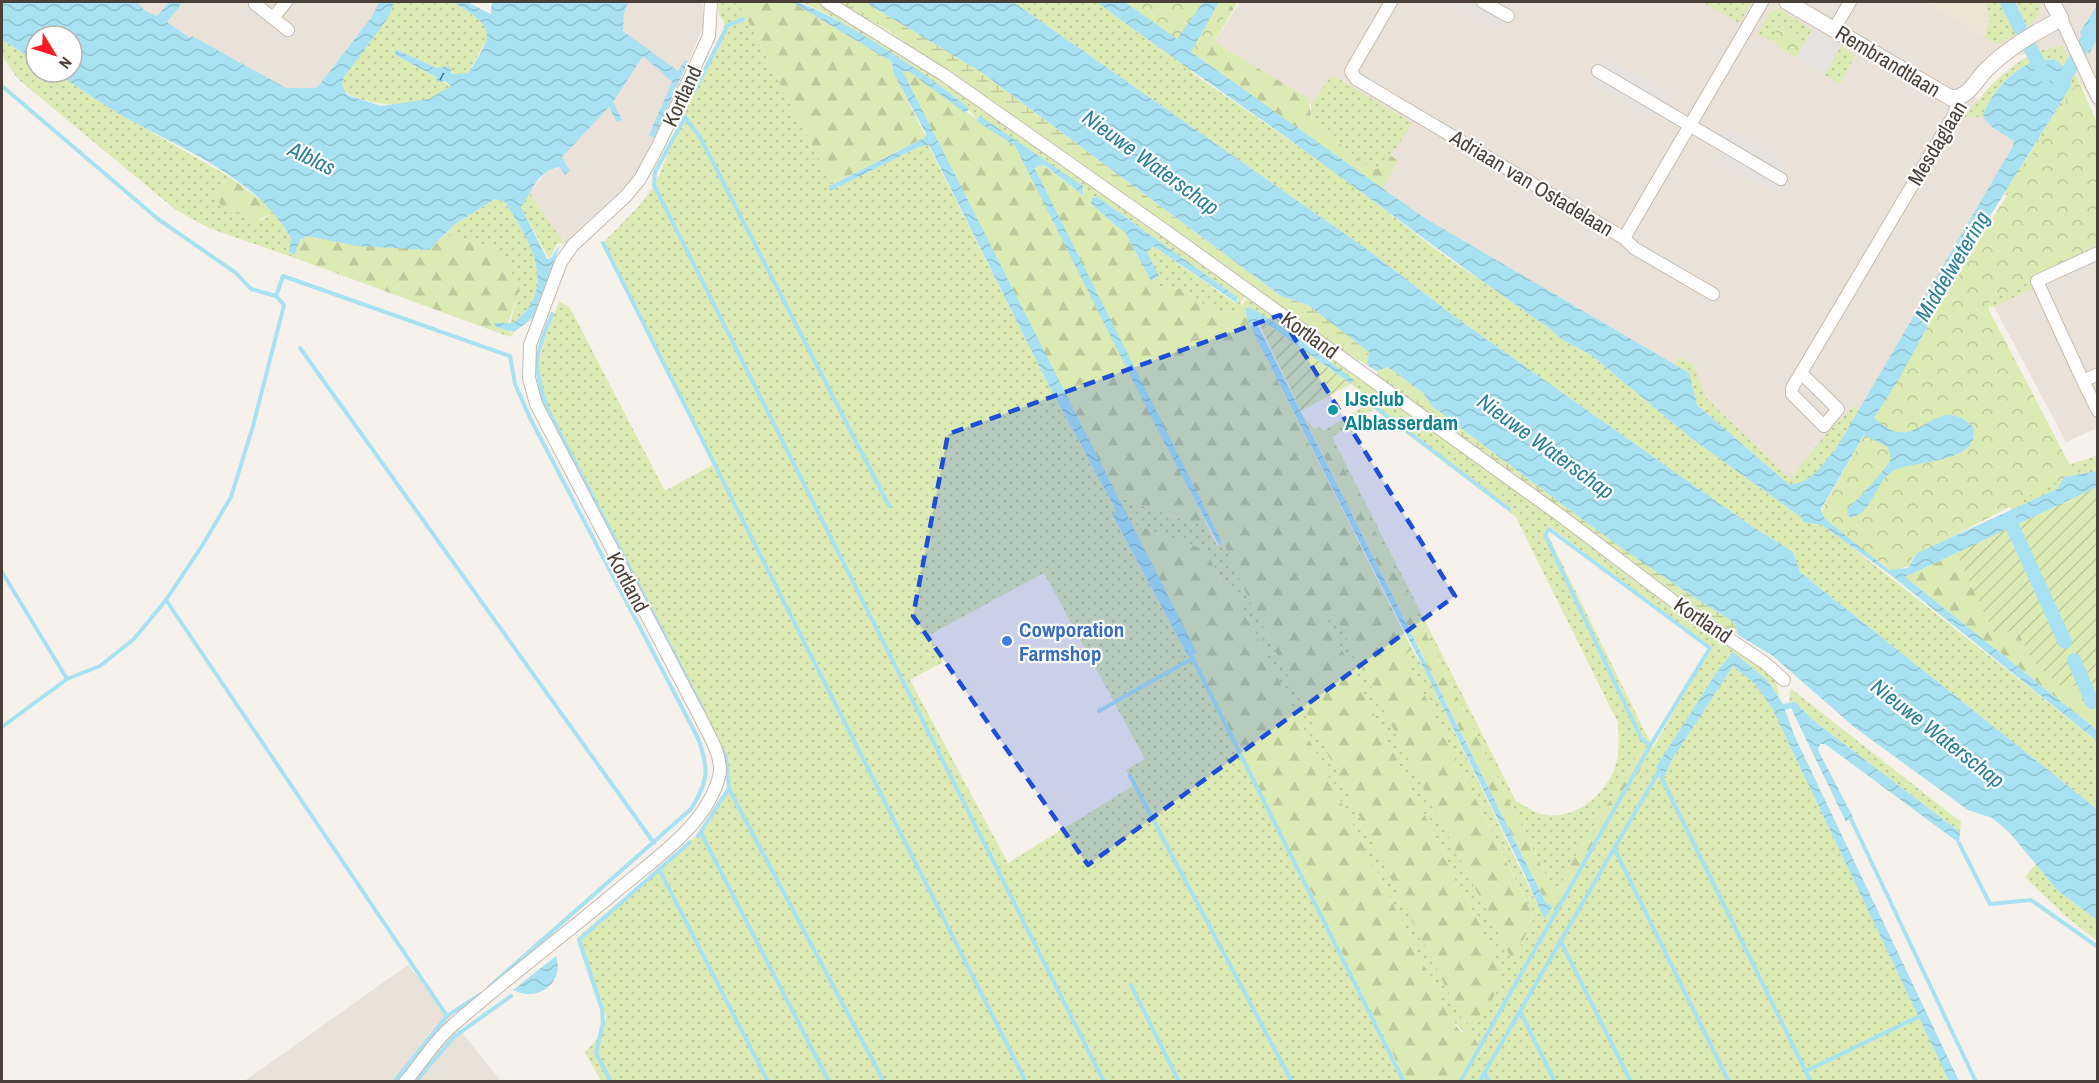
<svg xmlns="http://www.w3.org/2000/svg" width="2099" height="1083" font-family="'Archivo Narrow',sans-serif">
<defs>
<pattern id="grass-dots" width="8" height="8" patternUnits="userSpaceOnUse" patternTransform="scale(1.5)"><rect width="8" height="8" fill="#dceab4"/><path d="M2 2h.1M6 6h.1" fill="none" stroke="#beca9c" stroke-width="1.8" stroke-linecap="round"/></pattern>
<pattern id="forest-firs" width="22" height="20" patternUnits="userSpaceOnUse" patternTransform="scale(1.5)"><rect width="22" height="20" fill="#dceab4"/><path d="M5 1l3.5 6h-7zM16 11l3.5 6h-7z" fill="#beca9c"/></pattern>
<pattern id="wetland-marsh" width="20" height="14" patternUnits="userSpaceOnUse" patternTransform="scale(1.5)"><rect width="20" height="14" fill="#dceab4"/><path d="M1 5h8M5 5V1M11 12h8M15 12V8" fill="none" stroke="#beca9c"/></pattern>
<pattern id="park-crowns" width="20" height="18" patternUnits="userSpaceOnUse" patternTransform="scale(1.5)"><rect width="20" height="18" fill="#dceab4"/><path d="M2 6a3 3 0 1 1 6 0M12 15a3 3 0 1 1 6 0" fill="none" stroke="#beca9c"/></pattern>
<pattern id="garden-furrows" width="10" height="10" patternUnits="userSpaceOnUse" patternTransform="scale(1.5)"><rect width="10" height="10" fill="#dceab4"/><path d="M-1 1l2-2M0 10L10 0M9 11l2-2" fill="none" stroke="#beca9c"/></pattern>
<pattern id="water-waves" width="16" height="10" patternUnits="userSpaceOnUse" patternTransform="scale(1.5)"><rect width="16" height="10" fill="#a8e2f2"/><path d="M0 5q4-4 8 0t8 0" fill="none" stroke="#92c3d0"/></pattern>
</defs>
<rect width="100%" height="100%" fill="#f6f1eb"/>
<path fill="#eae2d9" d="M134 2H382L316 90 287 96 157 22Z
M628 2H702L704 25 640 173 615 200 589 220 565 244 529 192 548 170 559 168 562 158 641 46 622 29 624 13Z
M1240 2H2097V111L2060 48 2013 56 1971 93 2023 143 1832 465 1794 493 1378 193 1315 105 1296 99 1206 54Z
M2097 238V428L2066 442 1990 299Z
M408 965 501 1081 243 1082Z"/>
<path fill="#efe3d5" d="M1923 2H1985L1990 20 1984 37Z"/>
<path fill="url(#grass-dots)" fill-rule="evenodd" d="M394 2H453L484 23 488 37 468 73 455 75 448 69 436 68 397 49 395 55 451 86C429 108 391 108 364 100 355 97 345 96 342 85L344 77Z
M718 2H738L832 184 829 186 830 191 919 147 928 145 1049 386 1116 510 1113 517 1188 656 1192 655 1197 664 1407 1081H601L585 1052C596 1041 605 1031 606 1016L578 937 707 827 728 790 730 777 721 744 694 689 543 400C533 360 545 338 559 301L570 308 665 491 716 463 603 243 639 206 655 185 692 96 723 40 724 21 719 15ZM1044 573 1145 759 1126 770 1134 785 1008 863 910 680 943 662 929 635Z
M801 2H817L886 41 1247 293 1240 304 1242 305 1249 295 1381 388 1712 635C1736 650 1780 666 1779 698L1767 680 1733 653 1718 670 1656 767 1663 780 1671 761 1733 666 1754 683 1772 708 1949 1081H1462L1481 1049 1452 1020 1231 586 1225 589 1206 550 1130 523 1117 497 1192 523 1204 519 1217 546 1224 544 1241 583 1466 1024 1479 923 1328 622 1331 607 1511 958H1514L1534 917 1404 654 1412 649 1426 673 1544 918 1549 912 1554 921 1645 749 1638 754 1554 892 1325 430 1372 401 1351 384 1354 381 1250 307 1246 309 1242 306 1236 312 1213 311 1182 289 1157 286 1155 280 1158 276 1147 252 1153 246 1235 303 1238 301 1237 297 1096 196 1092 198 1084 192 1083 186 977 119C955 91 922 75 892 55 863 36 833 15 801 2ZM1374 409 1516 517 1618 723C1618 735 1620 749 1617 760 1611 790 1578 820 1546 815 1536 814 1525 806 1516 801L1332 437ZM1549 526 1710 648 1653 748 1548 535Z
M1013 2H1097L1175 61 1334 171 1438 251 1549 328 1561 339 1591 355 1692 439 1801 517 1803 522 1822 525 1840 538 2097 741V809L1800 572 1793 552 1750 525 1455 317 1368 250Z
M1703 2H1752L1739 23Z
M1985 2H1999L2009 22 2022 16 2016 2H2040C2044 23 2013 34 1998 44L1984 37 1990 20Z
M1779 9 1812 30 1800 50 1798 34 1780 38 1781 49 1775 42 1757 34 1771 11Z
M2 40 36 61V72H54L115 111 228 176 217 194 260 221 274 212 291 239 289 252 295 258 209 228 176 210 18 79 2 56Z
M1841 46 1855 56 1840 84 1825 75Z
M2063 46 2097 123V241L2027 275 2033 288 1991 308 1984 294 2031 210 2004 194 2071 86 2067 71 2054 59C2046 60 2037 60 2030 63 2010 72 1987 98 1983 117H1965C1989 84 2020 50 2063 46Z
M1332 75 1412 123 1397 147 1377 169 1367 166 1312 121 1311 105Z
M529 192 565 244 558 243 549 259 521 207Z
M495 199 505 202C529 240 560 288 513 323H510L520 288 498 249 446 234 455 224Z
M1679 357 1693 364 1706 398 1790 479 1827 433 1853 407 1859 410C1845 434 1819 487 1788 484L1697 405 1689 373 1675 364Z
M2097 456V471L2064 477 2057 489 2012 511 2001 490 2024 478Z
M1790 688 1961 822 1960 832 1815 722 1795 702 1789 703Z
M2036 864 2057 890 2097 920V941L2063 914 2025 877Z"/>
<path fill="url(#forest-firs)" d="M738 2H792L892 62 893 72 926 137 832 184Z
M1219 2H1238L1215 40 1219 45 1308 98 1312 121 1367 166 1377 169 1390 155 1398 161 1382 189 1190 51Z
M908 71 1015 146 1204 519 1193 523 1117 497 905 78 903 72Z
M1043 165 1083 195 1084 192 1092 198 1091 204 1126 234 1151 281 1155 280 1158 286 1182 289 1214 311 1236 312 1242 306 1246 309 1247 320 1412 649 1405 655 1534 918 1514 958H1511L1331 608 1328 622 1501 967C1505 986 1484 1014 1469 1025L1462 1019 1241 583 1224 544 1219 545 1222 542 1035 174 1037 166Z
M228 176 270 207 274 212 255 222 220 204 217 194Z
M446 234 498 249 520 288 508 324 510 332H514L510 337 292 257 291 254H294L301 239 308 236 335 241 429 250Z
M1304 417 1314 429 1320 426 1323 431 1325 430 1554 892 1638 754 1645 749H1652L1554 922 1549 912 1552 906 1546 903Z
M1130 523 1206 550 1224 588 1231 586 1452 1020 1461 1032 1471 1033 1481 1049 1462 1081H1407L1192 655 1197 653Z
M1956 553 1994 632 2018 631 2032 661 2065 690 2086 681 2097 705V730L1905 577Z"/>
<path fill="url(#wetland-marsh)" d="M838 2H865L981 72 1281 296 1308 305 1369 352 1367 365 1338 348 889 31Z
M1388 366 1423 393 1432 406C1531 481 1629 558 1735 623L1738 635 1700 615 1403 397 1377 375V371Z"/>
<path fill="url(#park-crowns)" d="M1097 2H1233L1190 72Z
M1784 25 1798 34 1800 50 1796 58 1781 49 1775 29Z
M2078 81 2097 125V245L1989 301V310L2074 473 1913 557 1909 566 1891 571 1822 517 1823 507 1953 282Z"/>
<path fill="url(#garden-furrows)" d="M1258 321H1263L1351 384 1301 411Z
M2097 487V705L2086 681 2065 690 2032 661 2018 631 1994 633 1956 553Z"/>
<path fill="#e5e2e0" d="M1453 2H1471L1505 21 1501 29Z
M1812 30 1841 46 1825 75 1796 58Z
M1608 60 1670 95 1665 103 1603 67Z
M1597 77 1659 112 1654 120 1592 84Z
M1725 128 1789 165 1785 173 1720 136Z
M1717 148 1779 184 1774 191 1713 156Z"/>
<path fill="url(#water-waves)" d="M2 2H137L145 11 157 16 169 2H183L167 22 190 38 192 36 286 88H317L372 16 379 2H394L388 18 344 77 342 85 347 95 381 106 429 99 451 86 445 81 437 82 436 77 395 55 396 49 436 68 449 66 452 74 468 73C496 30 494 28 453 2H467L491 14 492 2H628L624 13 623 31 678 71 685 60 688 61 654 138 649 135 672 82 643 56 613 102 622 120 617 122 609 107 562 157 570 171 565 175 560 167C536 171 533 191 521 207L547 259H550L560 245 534 317 514 332 496 327 494 323H513C560 288 529 240 505 202L495 199 455 224 429 250 357 246 308 236 301 239 294 255 289 252 291 239C259 177 174 146 116 112 95 99 75 85 54 72H72V36H36V61L2 40Z
M792 2C818 1 948 87 969 109L965 113 908 71 903 72 1197 653 1188 656 1113 516 1116 510 1049 386 929 145 919 147 830 191 829 186 926 137V134L893 72 892 62Z
M865 2H1013L1368 250 1455 317 1750 525 1793 552 1800 572 2097 809V920L2057 890 2009 832 1992 818 1968 810 1957 802 1854 727 1773 656 1738 635 1735 623C1629 558 1531 481 1432 406L1423 393 1388 367 1377 371 1367 365 1369 352 1308 305 1281 296 981 72Z
M1097 2H1125L1177 39 1203 2H1219L1191 52 1423 217 1689 373 1697 405 1788 484C1810 486 1822 464 1836 449L2013 146 2014 141 1992 127 1983 117C1987 98 2010 72 2030 63 2037 60 2046 60 2054 59 2064 66 2070 73 2071 86L1967 253 1900 377 1874 418C1880 422 1887 429 1894 431 1923 441 1940 394 1973 427 1982 464 1914 460 1893 471 1874 482 1873 515 1850 517L1847 515 1848 508C1855 503 1888 467 1891 459L1888 447 1864 435 1821 509 1824 518 1889 570 1908 568 1917 553 2057 489 2064 477 2097 471V487L1905 577 2097 730V741L1892 576 1822 525 1803 522 1801 517 1692 439 1591 355 1561 339 1549 328C1476 278 1406 225 1334 172 1256 114 1175 61 1097 2Z
M2097 5V39L2089 54 2080 32Z
M980 116 1083 186V195L1044 165 1037 166 1035 169 1222 542 1219 545 1157 429 1015 146 978 122 976 120Z
M1096 196 1237 297V303L1153 246 1147 252 1159 276 1151 281 1126 234 1091 204 1092 198Z
M1250 307 1300 339 1354 380 1351 384 1263 321H1258V326L1546 903 1553 906 1544 919 1525 875 1426 673 1247 320 1246 309Z
M1733 652 1767 680 1783 704 1795 702 1815 722 1960 832 1959 843 1825 744H1820L1818 750 1853 817 1846 822 1791 708 1785 710 1795 737 1959 1081H1949L1772 708 1754 683 1733 666 1671 761 1663 780 1656 767 1718 670Z
M556 956C565 982 538 1003 513 990Z"/>
<g fill="none" stroke-linecap="round" stroke-linejoin="round">
<path stroke="#a8e2f2" stroke-width="4" d="M2 86 158 219 236 273 251 289 276 296 284 305 253 426 231 497 202 546 166 600 134 639 100 666 67 679 2 727
M694 91 728 25 743 19
M603 243 1026 1082
M276 296 283 276 510 356 515 384 530 418 698 738C709 769 709 780 691 809L489 987
M552 314C535 356 532 364 547 408L704 712
M300 348 654 843
M1374 406 1509 509
M889 506 700 137 685 117 655 172 654 185 1104 1082
M2 572 67 679
M166 600 447 1016
M1190 653 1404 1082
M1099 711 1193 658
M1130 776 1292 1082
M1661 777 1811 1082
M729 789 884 1082
M1851 819 1976 1082
M701 833 829 1082
M698 836 729 788 726 757 721 748
M1959 843 1990 904 2031 900 2098 947
M1614 848 1729 1082
M659 869 768 1082
M1561 942 1631 1082
M1131 985 1179 1082
M1520 1011 1555 1082
M1806 1071 1920 1016
M1485 1074 1489 1082
M394 1082 447 1016 481 994
M415 1082 454 1037 511 996
M611 1082 596 1053 603 1023 602 1009 579 940 690 842
M1460 1082 1650 746 1710 648 1549 529 1545 535 1641 738 1650 746
M1479 1082 1659 771"/>
<path stroke="#a8e2f2" stroke-width="14" d="M2007 2 2020 28
M2031 49 2045 76
M2059 87 2098 21
M2009 519 2065 642
M2074 660 2092 702"/>
<path stroke="#287e98" stroke-width="1.5" stroke-dasharray="8 6" stroke-linecap="butt" d="M440 80 446 69"/>
<g stroke="#c5bab0" stroke-width="14">
<path id="minor" d="M827 2 944 75 1167 232 1561 516 1676 603 1765 663 1784 680
M1391 2 1351 71 1356 79 1624 238 1634 248 1713 294
M1483 2 1508 16
M255 4 288 30
M273 18 286 2
M2061 19 2098 98
M1834 29 1850 2
M1598 71 1781 179
M1624 238 1762 2
M2098 253 2037 281 2083 381 2098 374
M1801 373 1838 409 1824 426 1792 394V388L1954 115 1959 98
M2083 381 2098 411
M405 1082C421 1064 434 1041 452 1026 506 979 563 936 618 890 654 859 706 826 719 777 724 757 708 734 700 717L536 404 529 378 530 345 561 262 573 245 626 196 640 179 658 146 709 36 711 2"/>
</g>
<g stroke="#c5bab0" stroke-width="17">
<path id="tertiary" d="M1787 2 1951 98C1969 98 1975 81 1986 70 2008 48 2034 33 2061 19L2052 2"/>
</g>
<use href="#minor" stroke="#fff" stroke-width="12"/>
<use href="#tertiary" stroke="#fff" stroke-width="15"/>
</g>
<path fill="#1d4ed8" fill-opacity="0.2" stroke="#1d4ed8" stroke-width="4.5" stroke-dasharray="12 8" stroke-linejoin="round" d="M1280 315 1455 596 1088 865 913 616 948 434Z"/>
<circle fill="#0f9aa8" stroke="#fff" stroke-width="2" cx="1333" cy="410" r="6"/>
<circle fill="#3f7fe0" stroke="#fff" stroke-width="2" cx="1007" cy="641" r="6"/>
<g text-anchor="middle" dominant-baseline="central" stroke-width="4.5" stroke-linejoin="round" paint-order="stroke">
<g font-size="21" fill="#4b4039" stroke="#fff">
<text transform="translate(1888 61) rotate(31)">Rembrandtlaan</text>
<text transform="translate(682 96) rotate(-65)">Kortland</text>
<text transform="translate(1937 143) rotate(-59)">Mesdaglaan</text>
<text transform="translate(1532 183) rotate(31)">Adriaan van Ostadelaan</text>
<text transform="translate(1310 335) rotate(36)">Kortland</text>
<text transform="translate(628 582) rotate(62)">Kortland</text>
<text transform="translate(1703 620) rotate(34)">Kortland</text>
</g>
<g font-size="21" font-weight="bold" fill="#0d838f" stroke="#fff" text-anchor="start">
<text x="1345" y="398">IJsclub<tspan x="1345" dy="24">Alblasserdam</tspan></text>
</g>
<g font-size="21" font-weight="bold" fill="#366cbe" stroke="#fff" text-anchor="start">
<text x="1019" y="629">Cowporation<tspan x="1019" dy="24">Farmshop</tspan></text>
</g>
<g font-size="22" font-style="italic" fill="#287e98" stroke="#fff">
<text transform="translate(312 158) rotate(26)">Alblas</text>
<text transform="translate(1151 162) rotate(36)">Nieuwe Waterschap</text>
<text transform="translate(1952 266) rotate(-59)">Middelwetering</text>
<text transform="translate(1546 446) rotate(36)">Nieuwe Waterschap</text>
<text transform="translate(1938 733) rotate(38)">Nieuwe Waterschap</text>
</g>
</g>
<rect width="2099" height="1083" fill="none" stroke="#4b4039" stroke-width="6"/>
<g transform="translate(54 54) rotate(128)"><circle r="28" fill="#ffffff" stroke="#b7b3b0" stroke-width="1.5"/>
<path d="M0-4.5L10 22L0 15L-10 22Z" fill="#fd1c24"/>
<text y="-9" font-size="16" font-weight="bold" text-anchor="middle" fill="#4b4039">N</text>
</g>
</svg>
